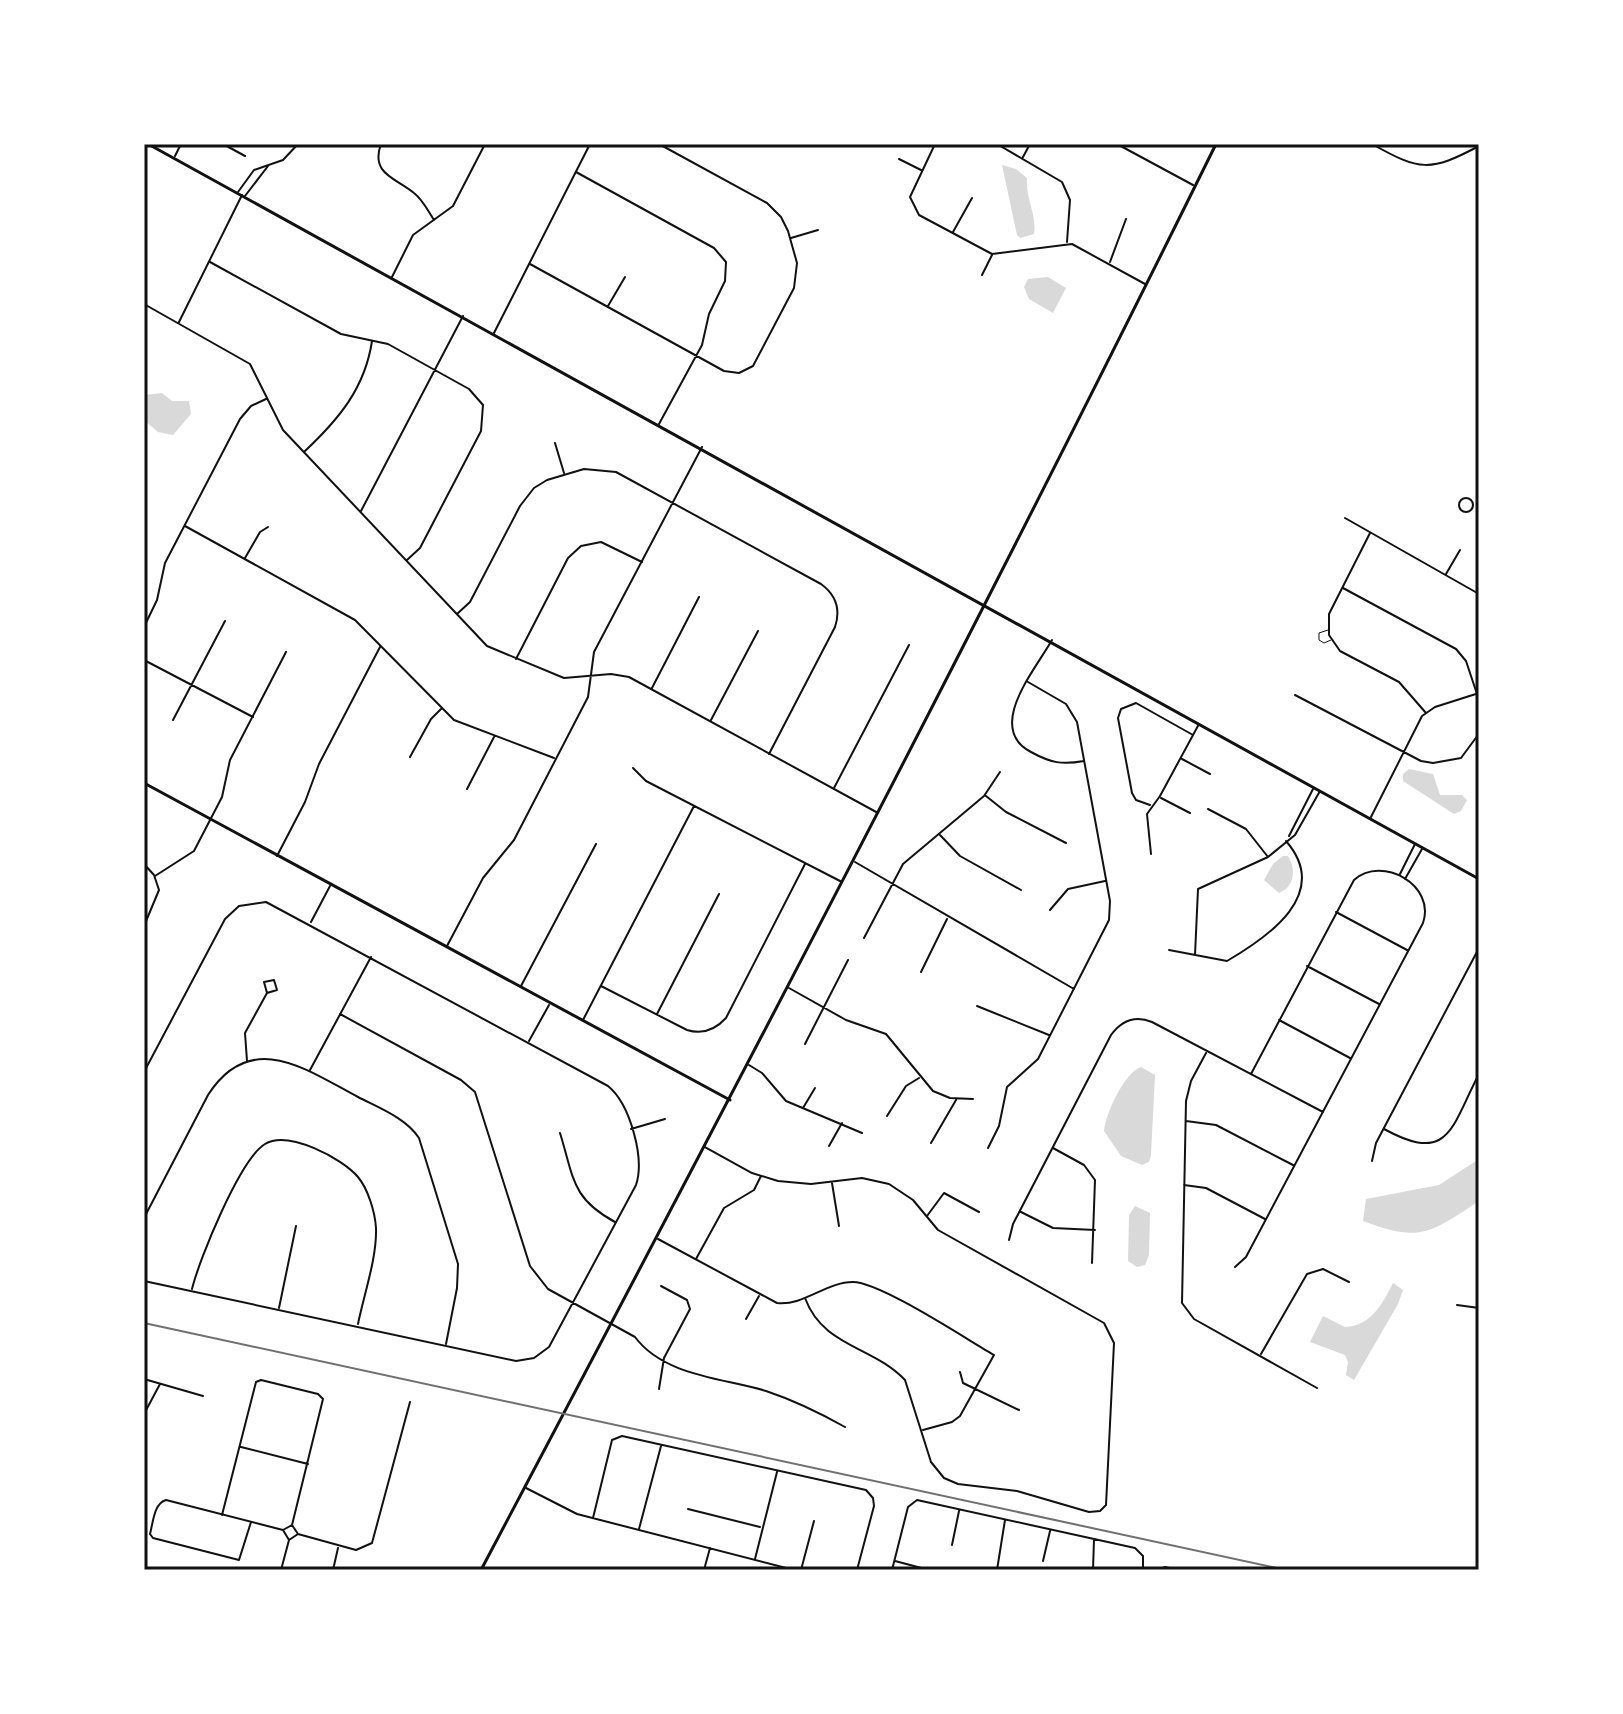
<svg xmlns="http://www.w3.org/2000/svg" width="1623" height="1714" font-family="Montserrat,sans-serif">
<rect width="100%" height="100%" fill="#fff"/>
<path fill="#d9d9d9" d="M1002 165 1016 169 1027 178C1025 198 1037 214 1034 234L1020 238 1017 235Z
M1048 277 1066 288 1053 313 1029 299 1024 287 1028 279Z
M162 393 172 401H189L191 414 173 435 158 432 144 420V395Z
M1409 769 1433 774 1440 795H1462L1467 800 1461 811 1454 814 1403 781V774Z
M1283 856H1288C1296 869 1295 887 1279 893L1264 880 1273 864Z
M1141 1067 1155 1075 1151 1155 1149 1162 1142 1165 1121 1156 1104 1131C1106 1113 1124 1073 1141 1067Z
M1479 1159V1201C1430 1233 1421 1243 1363 1221L1366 1199 1439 1185Z
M1135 1206 1150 1213 1149 1255 1145 1265 1137 1267 1128 1261 1129 1215Z
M1393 1283 1403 1290 1398 1304 1354 1380 1346 1375 1348 1362 1345 1355 1310 1342 1323 1316 1345 1327C1371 1326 1383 1303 1393 1283Z"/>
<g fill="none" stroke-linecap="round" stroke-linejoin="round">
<path stroke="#111" stroke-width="1" d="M1328 630 1319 633V640L1324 643 1331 640"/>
<path stroke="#111" stroke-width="2" d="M223 144 245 156
M381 144C370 174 396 178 414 193 423 200 428 211 434 220
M935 144 910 197 919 215 992 254 1072 244 1145 284
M997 144 1062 182 1070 200 1067 242
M1117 144 1193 185
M1372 144C1420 171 1430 172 1479 146
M175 156 181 144
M1023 157 1030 144
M899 159 921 170
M576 172 714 248 726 262 725 281 709 314 702 345 659 424
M238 192 254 170 283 160 298 144
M245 196 268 166
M953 232 972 198
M791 238 818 230
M210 262 341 334 388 344 469 389 483 405 481 431 420 548 407 560
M1110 262 1126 219
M530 264 724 371 739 373 753 366 794 288 797 263 788 231 781 217 767 203 659 144
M982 275 992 255
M392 277 413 235 453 206 485 144
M144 304 250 364 283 430 487 646 564 678 611 674 629 677 878 813
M608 306 625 277
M179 322 242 195
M494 333 590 144
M555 443 564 473
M305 451C339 419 365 388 372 341
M1459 505a7 7 0 1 1 14 0a7 7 0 1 1-14 0Z
M361 511 463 316
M1345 518 1479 594
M185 526 355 620 454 720 554 758
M1370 533 1329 614V635L1340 651 1399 682 1426 713
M245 558 260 532 268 527
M1446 574 1460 550
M1343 588 1456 649 1466 661 1477 694
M457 614 470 602 520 506 534 488 547 480 584 469 616 472 821 584C836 595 841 609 835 627L769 754
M144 627 157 600 165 563 240 419 251 406 266 399
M1052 640C1035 670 985 728 1031 752 1051 763 1062 765 1084 761
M516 659 568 558 581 546 601 542 642 562
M144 660 253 717
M652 688 699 597
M1295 695 1421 761 1433 763 1461 758 1478 735
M173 720 225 621
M711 720 758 631
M410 757 431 719 441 709
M1182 759 1210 774
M633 768 646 781 842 882
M834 788 909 645
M467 789 494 737
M986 796 1006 812 1066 843
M1161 798 1190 813
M1150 805 1136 800 1132 793 1118 718 1121 709 1136 703 1193 735
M1208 809 1246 829 1268 857
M1371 817 1422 716 1435 707 1479 693
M940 835 960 856 1021 890
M1289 836 1313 789
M1151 854 1147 814 1160 796 1199 724
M277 856 305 802 319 764 380 647
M855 862 1074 989
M144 864 154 875 159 890 144 926
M1400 874 1415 844
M155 876 194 851 222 797 230 760 286 652
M1405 879 1422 849
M1050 910 1068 889 1105 881
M1336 912 1407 950
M311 922 330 886
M864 938 903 864 984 796 1000 772
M447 946 483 878 514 840 588 697 594 652 702 447
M1169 950 1227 961C1268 937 1332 894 1286 841
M1195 955 1198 889 1268 857 1295 835 1320 791
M1307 966 1379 1004
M921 972 947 919
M521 986 596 844
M601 986 687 1030C703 1035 715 1030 726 1018L805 864
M789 988 846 1020 886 1034 933 1091 950 1098 973 1099
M977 1006 1049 1035
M340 1014 461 1080 475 1092 530 1266 548 1289 635 1337C664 1376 723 1378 766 1391 793 1400 820 1413 845 1427
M657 1014 719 894
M583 1020 694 806
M1279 1020 1350 1058
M529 1041 549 1005
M805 1044 848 960
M1206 1053 1191 1081 1186 1101 1182 1303 1194 1319 1317 1388
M247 1061 245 1033 267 993 277 990 274 980 264 982 267 993
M749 1065 762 1073 786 1101 862 1133
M310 1070 371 957
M144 1072 225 919 239 906 266 902 608 1086C630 1104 645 1158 636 1185L549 1347 534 1358 516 1361 144 1281
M803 1108 815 1088
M887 1116 906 1086 919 1078
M1186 1121 1216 1125 1293 1165
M631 1129 665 1119
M1384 1129C1450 1165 1451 1127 1479 1074
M560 1133C574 1178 571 1198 615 1222
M931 1143 956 1100
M829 1146 842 1123
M705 1147 752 1173 778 1181 811 1184 862 1178 889 1184 913 1200 938 1230 1104 1323 1114 1343 1106 1505 1100 1511 1089 1512 1017 1491 958 1484 944 1478 931 1462 905 1380C873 1346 823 1347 805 1298
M988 1148 999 1126 1007 1087 1038 1059 1109 920 1110 901 1077 722 1066 704 1028 682
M1053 1148 1084 1165 1095 1180 1092 1263
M1372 1161 1376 1143 1479 948
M832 1183 839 1226
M1184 1185 1206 1188 1265 1219
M1021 1212 1053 1228 1095 1230
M927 1216 944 1193 979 1212
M144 1218 208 1095C251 1028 307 1070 358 1097 379 1108 406 1118 419 1138L458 1264 457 1288 446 1344
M658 1239 777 1303C804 1306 826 1282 853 1282 880 1282 966 1339 994 1355L960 1416 952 1422 923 1430
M1009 1240 1013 1224 1111 1035C1122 1020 1135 1015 1152 1022L1323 1112
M696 1259 724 1208 754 1190 761 1176
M1235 1267 1246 1257 1423 923C1436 885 1382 855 1354 880L1251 1074
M192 1289C199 1260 240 1159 265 1144 288 1130 342 1158 358 1177 368 1189 375 1212 376 1228 377 1258 364 1294 358 1324
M1457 1305 1479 1308
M279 1308 296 1226
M746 1319 759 1296
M1261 1354 1307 1274 1323 1269 1349 1282
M960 1372 963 1383 1019 1410
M144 1379 203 1396
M659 1389 664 1358 690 1309 687 1300 661 1286
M144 1414 160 1384
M241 1447 308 1464
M526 1488 577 1514 794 1570
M688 1509 760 1527
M222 1515 256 1382 261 1380 318 1394 323 1399 292 1525
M593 1518 612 1440 622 1436 866 1490 873 1498 874 1506 857 1570
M251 1522 239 1560 153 1538 150 1534C153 1523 154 1503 166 1500L283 1530
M639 1529 661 1446
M298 1534 356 1550 372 1543 410 1402
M952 1545 959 1511
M755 1559 777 1472
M895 1561 929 1570
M1043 1561 1050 1531
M281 1570 289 1540 298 1534 292 1525 283 1530 289 1540
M333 1570 338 1548
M704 1570 710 1548
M801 1570 814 1521
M892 1570 908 1507 917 1500 1135 1548 1143 1556V1570
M997 1570 1005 1520
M1093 1570 1094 1539
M1158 1570 1165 1567 1178 1570"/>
<path stroke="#111" stroke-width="3" d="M148 144 1479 879
M144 783 730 1100"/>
<path stroke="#111" stroke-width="3" d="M481 1570C731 1097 979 624 1216 144"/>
<path stroke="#707070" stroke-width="2" d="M144 1323 1286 1570"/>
</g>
<rect width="1623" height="1714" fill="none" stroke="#ffffff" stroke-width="292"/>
<rect x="146" y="146" width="1331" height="1422" fill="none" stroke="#111" stroke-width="3"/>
</svg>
